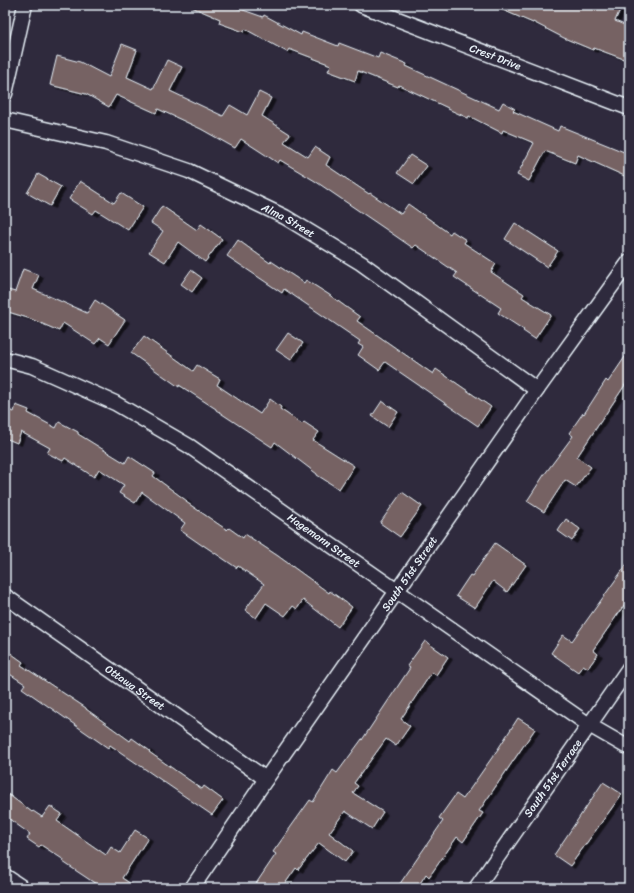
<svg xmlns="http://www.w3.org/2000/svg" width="634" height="893" font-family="Sriracha,sans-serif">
<defs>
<filter id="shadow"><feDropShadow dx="4.5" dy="2.5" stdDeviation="0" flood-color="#0009"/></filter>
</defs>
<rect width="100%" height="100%" fill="#2f2a3d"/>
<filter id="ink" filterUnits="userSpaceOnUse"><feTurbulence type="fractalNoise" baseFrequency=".025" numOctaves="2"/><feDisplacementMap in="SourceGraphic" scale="8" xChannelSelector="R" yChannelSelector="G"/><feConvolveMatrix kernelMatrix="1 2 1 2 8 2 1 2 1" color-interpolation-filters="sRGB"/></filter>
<g filter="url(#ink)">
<path fill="#766263" stroke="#e8f1f8" filter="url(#shadow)" d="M187 5H229L263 17 264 15 301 35 302 32 338 46 339 43 378 58 380 53 407 64 406 66 499 109 503 102 515 109 513 111 558 131 560 126 629 154V178L578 155 575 163 545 151 529 181 517 175 534 143 503 130 502 133 469 116 468 118 448 109V108L399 85 398 87 358 71 355 81 328 71 331 65 289 49 287 52 245 29 244 32 219 23 220 19Z
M491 5H622L615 21 629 27V61L594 48 593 50 564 38 533 22V23Z
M122 44 137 50 127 77 153 89 167 60 182 67 170 91 223 116 230 105 247 115 259 92 271 98 262 116 290 134 284 142 308 157 315 147 330 157 326 165 369 194 370 193 401 214 408 204 450 234 452 231 466 240 464 243 496 264 491 272 524 294 522 297 551 315 535 339 523 331 524 330 498 313 501 308 454 277 457 273 416 245 413 248 384 228 315 181 280 160 278 163 241 139 235 148 201 129 158 109 156 113 116 95 109 107 86 94 50 85 57 56 80 62 109 77Z
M410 155 427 166 414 184 397 173Z
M38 174 61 187 50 206 27 193Z
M80 181 114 203 121 193 143 207 128 230 96 210 93 214 69 199Z
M162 206 197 230 201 224 222 239 205 262 178 242 165 262 149 252 163 231 151 223Z
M515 223 558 251 547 267 505 239Z
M238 240 270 263 271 261 304 283 306 280 328 294 360 317 357 321 433 374 436 369 491 407 478 426 385 362 379 370 358 355 363 347 358 344 360 341 284 289 282 293 227 256Z
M23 269 39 275 33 289 87 313 95 300 125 320 109 344 100 338 95 344 63 323 59 331 31 319 5 311V289L15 292Z
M191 270 202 278 192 292 181 284Z
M288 333 303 343 291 360 276 350Z
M144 336 193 371 197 365 220 379 217 385 260 414 270 399 281 407 280 409 302 424 304 422 319 432 313 440 354 466 339 489 317 475V474L275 442 272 447 216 410V409L179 385V387L131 353Z
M629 351V379L577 457 591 467 576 487 565 480 544 512 527 501 544 475 573 436 569 433 583 413 584 414 606 380 608 382Z
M382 401 398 412 388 427 372 416Z
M16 405 29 410 28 413 56 428 59 422 78 432V434L125 463 129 456 155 473 153 476 187 501 186 502 227 530 229 528 243 538 245 534 278 556 329 593 330 591 352 607 338 627 303 600 297 609 293 606 285 616 266 603 256 618 245 610 264 584 238 566 237 568 203 545V546L180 530 185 523 142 492 135 503 119 493 124 485 99 469 94 477 65 458 63 461 47 453 50 448 21 432 17 443 5 438V409L14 412Z
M402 492 422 506 400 537 380 523Z
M566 519 580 529 572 541 558 531Z
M495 543 526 565 507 592 493 581 475 608 456 596 470 575 472 576Z
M629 561V598L593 650 598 654 588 668 583 665 578 672 551 653 563 635 572 641Z
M425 641 448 657 436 675 432 672 401 719 410 726 396 746 386 739 354 783 358 786 353 793 383 812 372 829 345 811 329 833 353 851 345 862 319 843 298 870 296 868 282 888H253L276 854 273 852 310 800 313 802 333 770 337 773 362 739V740L410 668 407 666Z
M5 649 23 662 21 665 86 708V709L130 741 132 738 150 751 149 752 202 789 204 786 223 800 212 815 110 745 108 748 22 688 25 684 5 671Z
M518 718 535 729 479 811 483 813 463 842 457 837 429 877 426 874 417 888H397L443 821 439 818 456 794 463 799 498 749Z
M603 782 622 794 570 866 554 855Z
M5 792 32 812 33 811 42 817 50 806 62 814 57 821 106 855 111 847 120 853 135 830 148 838 122 878 137 888H102L63 862 64 860 41 845 39 847 27 839 30 834 5 816Z"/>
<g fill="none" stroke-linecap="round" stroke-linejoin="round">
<g stroke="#e8f1f8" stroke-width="17">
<g id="minor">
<path id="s1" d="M361 5 629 108"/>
<path d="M5 94 25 5"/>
<path id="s2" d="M5 120 106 143 189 171 285 217 361 263 537 390"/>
<path id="s3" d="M5 359 32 366 115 403 189 446 589 725 629 748"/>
<path id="s4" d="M5 596 266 779"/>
<path d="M5 876 23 888"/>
<path id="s5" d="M192 888 266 779 537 390 629 262"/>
<path id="s6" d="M476 888 629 668"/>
</g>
</g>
<use href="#minor" stroke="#2f2a3d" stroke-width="14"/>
</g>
</g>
<g text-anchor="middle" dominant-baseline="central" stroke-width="3.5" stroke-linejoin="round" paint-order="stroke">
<g font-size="11" fill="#e8f1f8" stroke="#2f2a3d">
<text stroke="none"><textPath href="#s1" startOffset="144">Crest Drive</textPath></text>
<text stroke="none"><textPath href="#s2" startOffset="302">Alma Street</textPath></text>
<text stroke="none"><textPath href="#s3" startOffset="369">Hagemann Street</textPath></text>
<text stroke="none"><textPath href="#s5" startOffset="382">South 51st Street</textPath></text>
<text stroke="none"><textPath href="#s4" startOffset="159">Ottawa Street</textPath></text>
<text stroke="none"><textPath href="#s6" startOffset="134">South 51st Terrace</textPath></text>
</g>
</g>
<rect width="634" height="893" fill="none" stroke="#2f2a3d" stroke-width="20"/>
<rect x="10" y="10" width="614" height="873" fill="none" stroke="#e8f1f8" stroke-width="1.5" filter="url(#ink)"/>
</svg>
